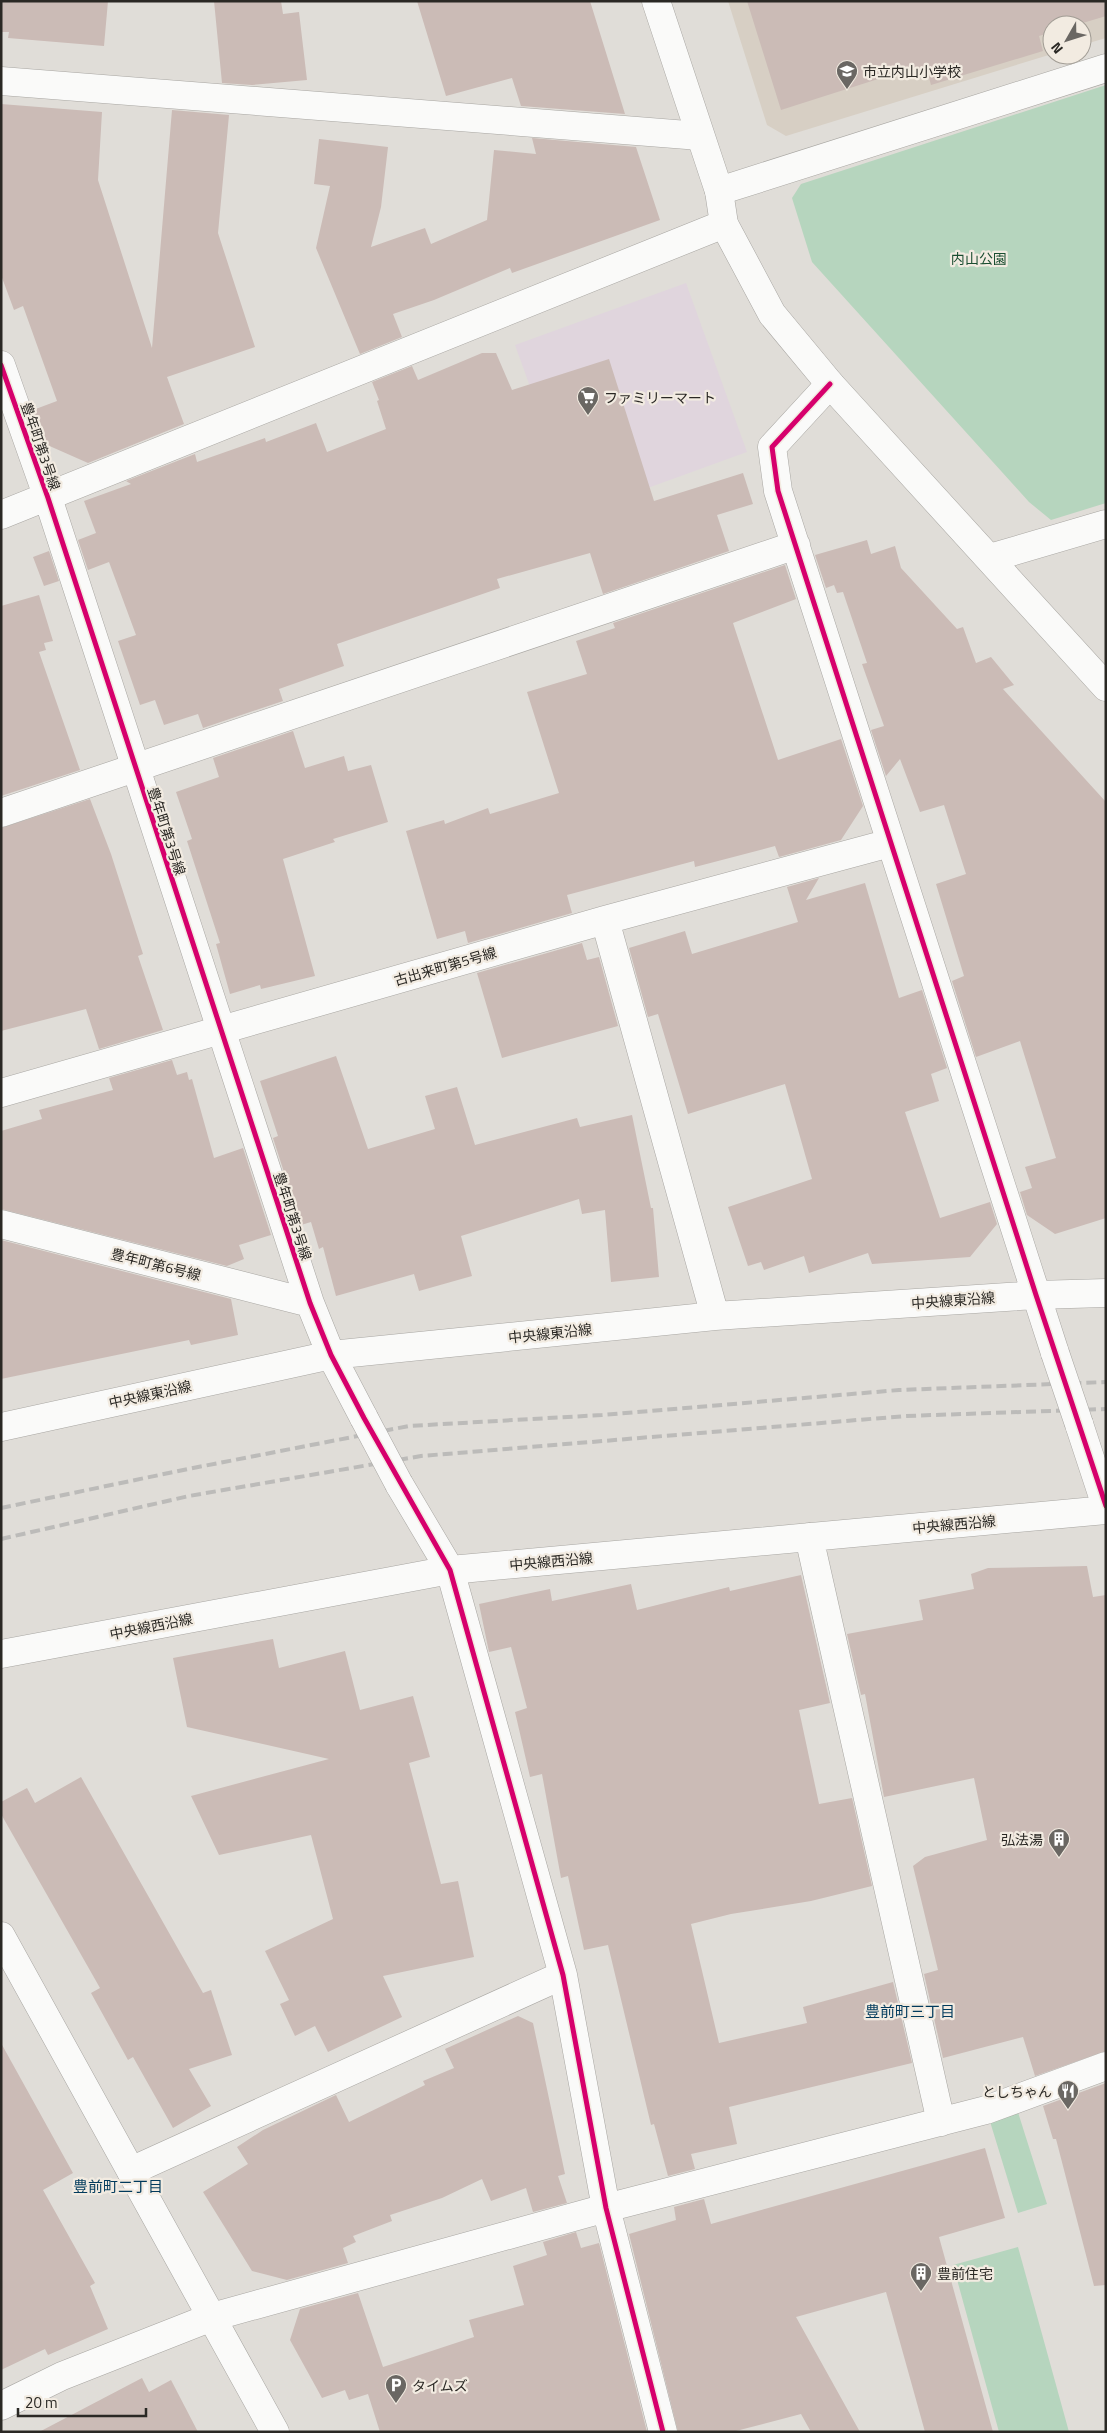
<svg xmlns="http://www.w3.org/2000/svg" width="1107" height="2433" font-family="'Titillium Web','Noto Sans JP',sans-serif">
<rect width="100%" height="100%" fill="#e0ddd8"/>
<path fill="#e0d5dd" d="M686 283 747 452 576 514 515 345Z"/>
<path fill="#d7cfc4" d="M728 1H1106V38L1082 45V25H1052V54L786 136 767 125Z"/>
<path fill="#b6d5be" d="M1106 85V503L1051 520 1029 502 812 262 792 198 801 184Z
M1016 2106 1047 2204 1018 2213 988 2115Z
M1018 2247 1069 2432H999L953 2265Z"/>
<path fill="#cbbbb6" d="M1 1H108L104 46 8 38 9 32H1Z
M214 1H281L283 14 299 12 307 80 252 85 222 83Z
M417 1H590L625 114 521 106 512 78 446 96Z
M747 1H1106V16L1076 25H1052V32L1039 36 1043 51 931 85 927 70 902 77 900 72 781 110Z
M1 104 102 112 98 180 152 348 172 110 229 115 218 233 255 347 167 377 184 424 88 463 45 444 33 410 57 401 23 306 14 310 1 275Z
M532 138 636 147 660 220 512 273 510 268 434 300 393 314 402 337 360 354 316 248 330 186 314 184 319 139 388 147 381 207 371 247 425 228 431 244 487 220 494 150 536 154Z
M482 353H496L512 390 609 359 654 501 743 473 753 504 717 515 729 551 603 594 590 553 497 579 500 588 337 644 344 666 279 689 283 701 203 728 198 714 164 725 155 700 140 705 118 641 136 635 109 562 88 570 78 540 96 533 84 501 131 484 126 481 195 454 197 462 265 438 266 442 316 423 327 452 386 429 377 401 379 400 372 382 412 366 418 380Z
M867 540 871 554 895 546 901 568 957 629 963 627 976 663 991 657 1014 685 1003 689 1106 802V1218L1055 1234 1027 1215 1020 1192 1032 1188 1025 1167 1056 1158 1020 1041 976 1057 952 981 964 976 936 884 966 874 944 805 920 812 900 759 886 776 871 730 884 726 862 664 867 663 843 592 837 593 834 585 826 588 815 555Z
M49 551 59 581 44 586 33 557Z
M785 565 796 599 733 623 778 760 841 739 863 806 841 840 779 857 775 846 695 867 694 861 567 895 572 913 468 943 465 931 437 939 406 831 444 820 445 824 488 808 490 814 559 793 527 692 587 674 576 641 615 628 613 623Z
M39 595 53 641 44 643 46 650 39 652 80 770 1 796V606Z
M293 731 305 768 344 756 348 771 371 765 388 822 333 839 335 842 283 859 315 976 261 989 260 985 230 994 216 944 220 943 187 841 192 839 176 792 219 777 213 758Z
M90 799 111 854 143 954 138 956 163 1030 99 1049 86 1009 1 1031V828Z
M819 878 806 900 865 883 899 998 922 990 947 1068 931 1074 939 1101 905 1112 940 1218 990 1202 997 1224 970 1257 872 1264 868 1253 809 1273 804 1256 764 1270 761 1262 748 1266 728 1207 812 1179 785 1084 688 1114 658 1014 648 1017 629 948 685 931 692 954 798 922 787 887Z
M582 943 587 960 599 957 618 1026 502 1058 477 973Z
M336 1056 368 1149 435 1129 425 1096 457 1087 475 1145 577 1118 580 1127 632 1115 651 1208H653L659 1277 611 1282 605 1210 582 1214 579 1199 461 1236 472 1276 419 1291 414 1274 336 1296 323 1247 319 1249 311 1222 301 1225 273 1138 278 1136 260 1081Z
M172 1060 177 1075 187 1072 189 1080 192 1079 214 1158 243 1148 271 1235 239 1245 244 1259 227 1266 1 1209V1131L42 1119 39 1110 113 1090 109 1078Z
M1 1240 231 1299 238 1335 191 1345 189 1340 1 1379Z
M1087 1566 1093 1597 1106 1595V2051L1035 2076 1023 2037 943 2058 924 1974 938 1970 913 1866 925 1857 987 1840 974 1778 884 1797 865 1694 861 1695 847 1634 923 1620 919 1600 974 1589 971 1574 988 1568Z
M801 1575 830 1703 799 1710 819 1804 852 1798 872 1886 811 1901 731 1914 691 1924 719 2043 807 2023 803 2007 893 1982 912 2063 729 2107 737 2144 691 2154 695 2169 668 2176 654 2124 651 2125 608 1945 584 1950 568 1876 561 1878 542 1774 530 1777 515 1712 527 1708 511 1647 489 1652 479 1604 550 1589 552 1601 631 1584 637 1610 729 1587 730 1591Z
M273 1639 279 1668 345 1651 360 1710 413 1696 430 1757 409 1763 441 1884 458 1881 474 1957 383 1976 402 2017 328 2052 315 2026 295 2036 280 2004 289 2000 265 1951 333 1919 311 1835 219 1855 191 1796 329 1759 187 1727 173 1658Z
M81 1777 203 1993 211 1990 232 2055 189 2069 211 2106 173 2128 133 2057 128 2060 91 1993 100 1988 1 1814V1802L27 1788 35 1803Z
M518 2016 533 2023 565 2174 558 2176 567 2203 533 2212 526 2188 491 2201 482 2179 442 2198 390 2215 392 2221 353 2236 356 2242 343 2248 348 2263 287 2280 252 2271 203 2192 248 2164 237 2147 263 2130 336 2095 349 2122 425 2085 423 2081 454 2068 445 2049Z
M1 2043 73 2173 43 2190 95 2283 90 2286 108 2329 48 2355 45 2349 1 2370Z
M1106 2083V2285L1094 2286 1056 2139H1053L1043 2106Z
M985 2148 1005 2218 939 2237 993 2432H925L886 2292 796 2317 860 2432H811L801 2414 732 2432H678L629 2234 676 2220 674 2207 704 2199 711 2224Z
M576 2232 581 2248 599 2243 647 2432H380L368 2394 349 2400 345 2390 322 2398 290 2340 300 2309 358 2293 383 2367 474 2337 469 2320 524 2305 513 2266 547 2255 543 2242Z
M142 2378 149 2392 171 2380 198 2432H39Z"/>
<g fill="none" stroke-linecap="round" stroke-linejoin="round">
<g stroke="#a8a6a2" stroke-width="29">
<path id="minor" d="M1 81 700 136
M719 191 1106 68
M1 365 48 498 310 1303 331 1355 364 1418
M830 384 772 447 778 491 1055 1353
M1 515 724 224
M990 558 1106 524
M1 813 796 545
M605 920 715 1316
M1 1093 605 920 890 843
M1 1224 310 1303
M1079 1424 1106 1506
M1 1427 331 1355 715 1316 1036 1295 1106 1293
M399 1484 450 1570 563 1975 606 2208 663 2432
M809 1537 941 2122
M1 1654 450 1570 1106 1510
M131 2171 563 1975
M1 2406 62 2376 212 2317 606 2208 986 2110 1106 2066"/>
</g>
<g stroke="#a8a6a2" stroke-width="29">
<path id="tertiary" d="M656 1 719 191 724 224 772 314 830 384 1106 687
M1 1936 275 2432"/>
</g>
<use href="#minor" stroke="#fafaf9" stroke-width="28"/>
<use href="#tertiary" stroke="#fafaf9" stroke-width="28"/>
<path stroke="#bcbbb9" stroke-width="4" stroke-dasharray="10 5" stroke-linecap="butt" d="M1 1508 188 1469 409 1426 602 1415 899 1390 1106 1382
M1 1539 189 1496 421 1456 906 1416 1106 1409"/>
<g stroke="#a8a6a2" stroke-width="29" stroke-linecap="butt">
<path id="minor-bridge" d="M1055 1353 1079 1424
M364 1418 399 1484"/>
</g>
<use href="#minor-bridge" stroke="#fafaf9" stroke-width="28"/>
<g stroke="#f2ebe1" stroke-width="8">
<path id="cycleway" d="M1 365 48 498 310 1303 331 1355 364 1418 450 1570 563 1975 606 2208 663 2432
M830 384 772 447 778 491 1036 1295 1106 1506"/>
</g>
<use href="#cycleway" stroke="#d6006c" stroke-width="5"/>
</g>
<defs>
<g id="school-pin" transform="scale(1.125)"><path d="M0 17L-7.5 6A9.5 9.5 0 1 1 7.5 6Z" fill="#6a6763" stroke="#f2ebe1"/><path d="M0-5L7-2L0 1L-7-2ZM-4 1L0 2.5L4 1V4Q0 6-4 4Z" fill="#fff"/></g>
<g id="supermarket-pin" transform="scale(1.125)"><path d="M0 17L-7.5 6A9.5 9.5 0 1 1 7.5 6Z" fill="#6a6763" stroke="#f2ebe1"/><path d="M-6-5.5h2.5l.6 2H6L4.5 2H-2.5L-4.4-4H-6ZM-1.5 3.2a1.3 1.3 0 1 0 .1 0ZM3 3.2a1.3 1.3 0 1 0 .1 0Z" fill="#fff"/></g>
<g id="building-pin" transform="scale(1.125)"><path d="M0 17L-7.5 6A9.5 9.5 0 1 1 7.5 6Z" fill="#6a6763" stroke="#f2ebe1"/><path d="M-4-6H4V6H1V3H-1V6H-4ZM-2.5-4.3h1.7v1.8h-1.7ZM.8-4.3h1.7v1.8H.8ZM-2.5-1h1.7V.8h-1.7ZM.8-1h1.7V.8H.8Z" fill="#fff"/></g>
<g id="restaurant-pin" transform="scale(1.125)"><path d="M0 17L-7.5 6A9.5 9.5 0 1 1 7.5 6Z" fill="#6a6763" stroke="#f2ebe1"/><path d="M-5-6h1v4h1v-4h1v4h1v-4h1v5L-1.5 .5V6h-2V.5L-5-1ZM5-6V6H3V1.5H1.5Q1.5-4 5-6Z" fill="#fff"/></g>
<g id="parking-pin" transform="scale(1.125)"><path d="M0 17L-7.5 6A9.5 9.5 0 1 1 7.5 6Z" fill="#6a6763" stroke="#f2ebe1"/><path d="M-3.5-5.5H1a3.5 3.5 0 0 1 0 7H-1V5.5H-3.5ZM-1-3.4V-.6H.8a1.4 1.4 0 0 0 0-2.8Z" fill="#fff"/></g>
</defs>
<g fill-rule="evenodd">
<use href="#school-pin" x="847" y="71"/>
<use href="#supermarket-pin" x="588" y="397"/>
<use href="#building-pin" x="1059" y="1839"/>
<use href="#restaurant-pin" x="1068" y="2091"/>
<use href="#building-pin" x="921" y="2273"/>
<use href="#parking-pin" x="396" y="2385"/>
</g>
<g text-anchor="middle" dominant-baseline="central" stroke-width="4.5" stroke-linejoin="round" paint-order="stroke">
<g font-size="14" fill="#2a2824" stroke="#f2ebe1" text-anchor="start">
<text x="863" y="71">市立内山小学校</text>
<text x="604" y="397">ファミリーマート</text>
<text x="1043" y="1839" text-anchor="end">弘法湯</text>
<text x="1052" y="2091" text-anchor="end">としちゃん</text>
<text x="937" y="2273">豊前住宅</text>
<text x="412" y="2385">タイムズ</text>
</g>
<g font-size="14" fill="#1a4e31" stroke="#f2ebe1">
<text x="979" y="258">内山公園</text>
</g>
<g font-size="14" fill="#2a2824" stroke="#f2ebe1">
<text transform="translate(41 446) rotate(71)">豊年町第3号線</text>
<text transform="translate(167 831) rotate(72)">豊年町第3号線</text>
<text transform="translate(445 966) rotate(-16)">古出来町第5号線</text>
<text transform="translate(293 1216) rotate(72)">豊年町第3号線</text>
<text transform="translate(156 1264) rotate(14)">豊年町第6号線</text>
<text transform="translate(953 1300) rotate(-4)">中央線東沿線</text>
<text transform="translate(550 1333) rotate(-6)">中央線東沿線</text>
<text transform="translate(150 1394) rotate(-12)">中央線東沿線</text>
<text transform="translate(954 1524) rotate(-5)">中央線西沿線</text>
<text transform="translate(551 1561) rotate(-5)">中央線西沿線</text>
<text transform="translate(151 1626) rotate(-11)">中央線西沿線</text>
</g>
<g font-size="15" fill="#013a5c" stroke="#f2ebe1">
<text x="910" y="2011">豊前町三丁目</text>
<text x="118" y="2186">豊前町二丁目</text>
</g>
</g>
<rect width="1107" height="2433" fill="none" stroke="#2a2824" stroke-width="5"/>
<g transform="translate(1067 40) rotate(231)"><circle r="24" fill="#f2ebe1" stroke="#a29d95"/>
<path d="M0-4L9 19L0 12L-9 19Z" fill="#6a6763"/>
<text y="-8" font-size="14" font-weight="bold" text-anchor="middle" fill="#2a2824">N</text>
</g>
<path d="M18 2408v8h128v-8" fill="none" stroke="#2a2824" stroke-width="2.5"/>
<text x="25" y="2408" font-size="15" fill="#2a2824" stroke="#f2ebe1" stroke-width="4" paint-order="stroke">20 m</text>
</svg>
